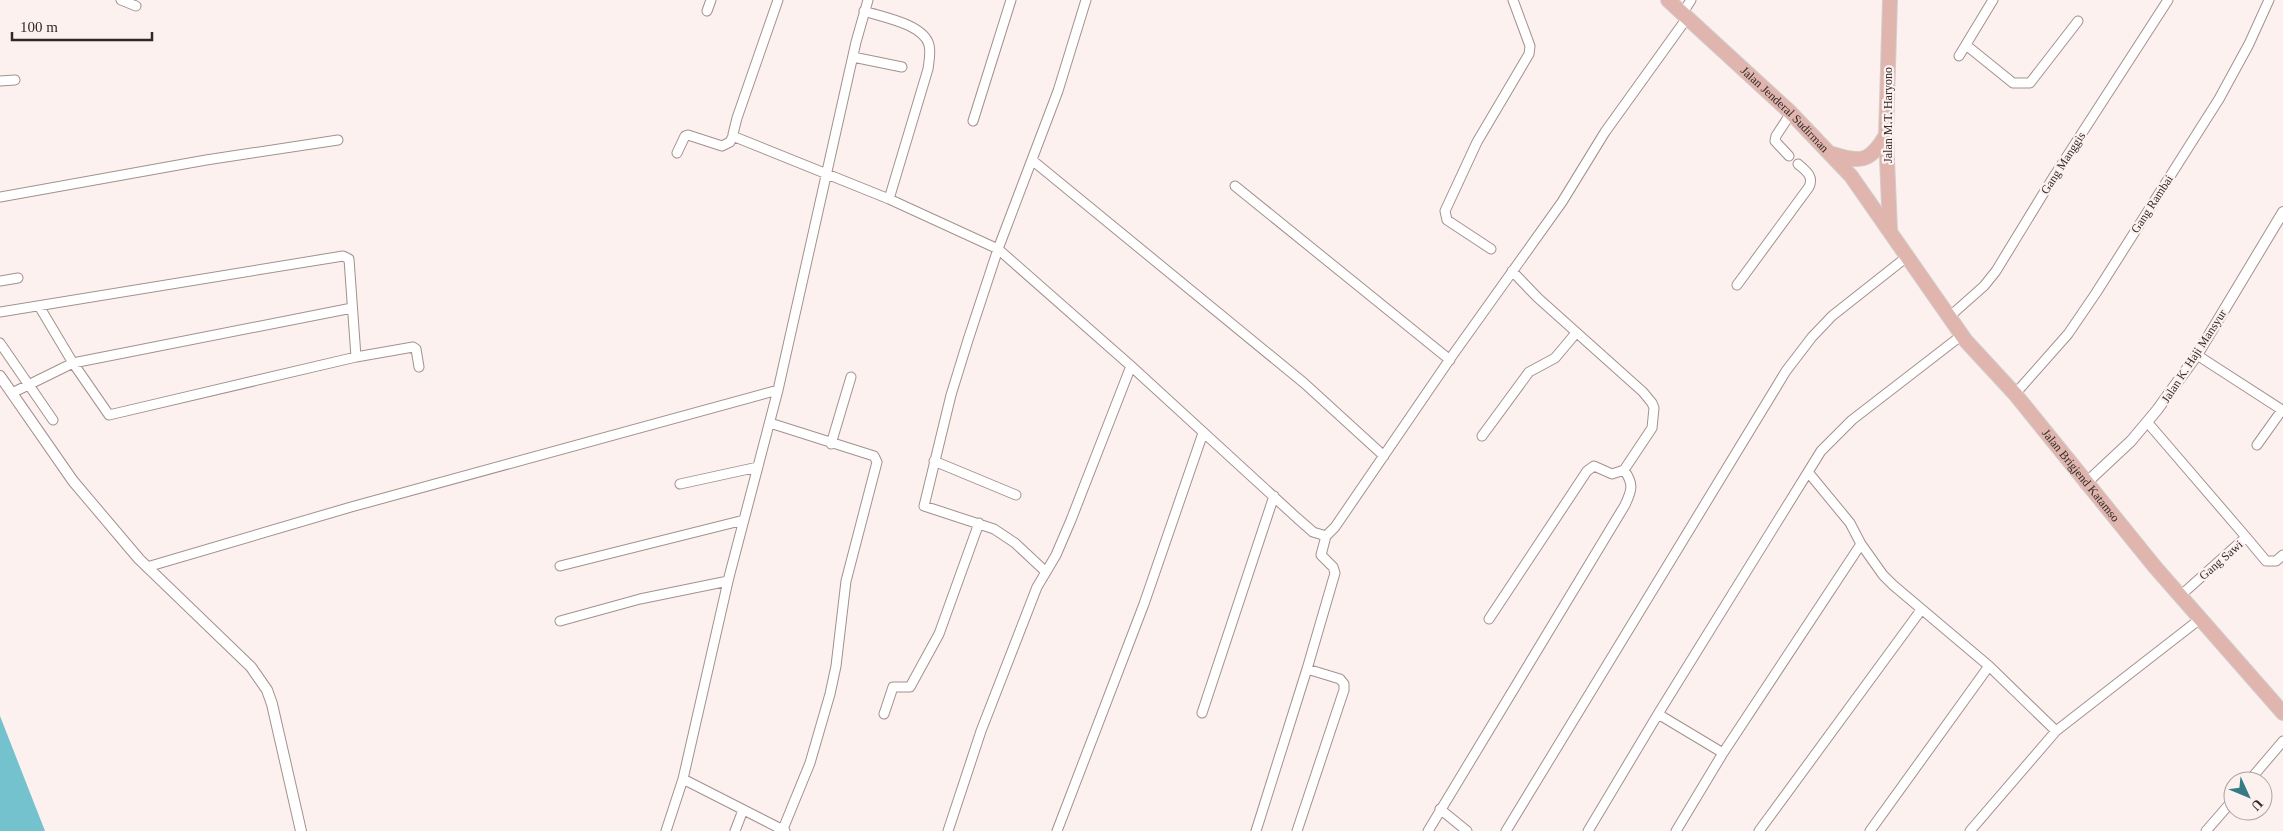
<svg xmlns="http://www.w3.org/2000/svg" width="2283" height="831" font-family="'Times New Roman',serif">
<rect width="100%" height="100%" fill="#fdf1ef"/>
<path fill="#75c2cf" d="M0 716 45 831H0Z"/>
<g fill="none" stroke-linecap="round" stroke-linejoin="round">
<g stroke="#a3918e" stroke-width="11">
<path id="minor" d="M121 0 136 6
M778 0 737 118 733 134 735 137 889 199 998 249 1131 366 1297 518 1313 532 1326 536 1335 527 1452 356 1562 202 1605 132 1687 18
M1086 0 1058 91 998 249 968 340 951 395 924 506 994 529 1015 543 1046 572 1056 555 1071 520 1131 366
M707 11 711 0
M864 11C882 17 924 24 929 45 931 53 929 61 928 69L889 199
M1682 14 1691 0
M1966 45 2013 83H2030L2078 21
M1959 56 1993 0
M853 57 902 67
M0 81 15 80
M973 121 1011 0
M677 153 685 136 688 135 722 146 730 142 733 136
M1789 156 1775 141 1776 136 1791 113
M1032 160 1304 383 1384 456
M1235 186 1450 360
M0 197 206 160 338 140
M1491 249 1447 220 1445 211 1477 142 1529 54 1530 46 1513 0
M0 281 18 278
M1737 285 1809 187C1814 176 1806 171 1798 164
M39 306 73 363 109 415 356 357 413 347 416 349 419 367
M0 312 343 256 349 259 356 357
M1949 317 1984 286 1996 271 2051 181 2168 0
M0 343 53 420
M2197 355 2282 410 2257 445
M12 393 73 363 352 308
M2015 394 2068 334 2096 293 2219 99 2249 44 2269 0
M770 423 874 456 877 462 846 581 836 666 830 694 810 763 783 829
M2148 423 2246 537
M1482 436 1529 372 1555 358 1576 333
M831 444 851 377
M934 461 1016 495
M680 484 758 467
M1861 544 1883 575 1893 585 1989 666 2056 731 2200 619
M560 566 744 520
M147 567 351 507 778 390
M2180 596 2246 537 2266 561H2276L2283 555
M1489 619 1587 471 1594 466 1612 474 1624 470 1652 428 1654 408 1652 403 1643 392 1538 298 1512 271
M560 621 640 599 728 581
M1202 713 1274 496
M884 714 893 687H910L939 634 979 523
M1658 714 1723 753
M683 779 785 831
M2249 781 2283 741
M1440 809 1467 831
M666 831 683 779 729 577 778 390 856 42 868 0
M735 831 743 810
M948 831 981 731 1037 587 1046 572
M1057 831 1144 604 1203 433
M1256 831 1307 669
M1297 831 1344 690V684L1340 679 1307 669 1335 573 1333 567 1321 555 1326 536
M1428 831 1625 505C1632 490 1634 484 1624 470
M1506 831 1786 371 1812 337 1832 316 1908 256
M1588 831 1658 714 1821 451 1852 420 1962 335
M1676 831 1723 753 1861 544 1850 523 1808 472
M1759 831 1921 610
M1870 831 1989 666
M1970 831 2056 731
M2206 831 2233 800"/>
</g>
<g stroke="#a3918e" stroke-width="12">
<path id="tertiary" d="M0 376 73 481 139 559 251 667 267 690 272 704 301 831
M2085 484 2131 441 2157 410 2197 355 2283 212"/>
</g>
<g stroke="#d1d0cf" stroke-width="16">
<g id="primary">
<path id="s1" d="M1668 0 1791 113 1851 176 1966 341 2015 394 2155 567 2283 713"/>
<path d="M1890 0 1886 135 1890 230"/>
<path d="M1833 154C1861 163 1870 162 1886 135"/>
</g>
</g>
<use href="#minor" stroke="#fff" stroke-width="9"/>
<use href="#tertiary" stroke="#fff" stroke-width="10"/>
<use href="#primary" stroke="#dfb5ad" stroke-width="14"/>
</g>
<g text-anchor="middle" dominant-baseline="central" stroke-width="4.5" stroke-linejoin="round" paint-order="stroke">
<g font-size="12" fill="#2f2827" stroke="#fdf1ef">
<text stroke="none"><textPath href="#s1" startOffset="160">Jalan Jenderal Sudirman</textPath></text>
<text transform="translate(1888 115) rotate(-90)">Jalan M.T. Haryono</text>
<text transform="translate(2063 163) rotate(-57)">Gang Manggis</text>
<text transform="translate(2152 204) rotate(-57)">Gang Rambai</text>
<text transform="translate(2194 356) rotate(-57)">Jalan K. Haji Mansyur</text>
<text stroke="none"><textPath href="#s1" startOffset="632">Jalan Brigjend Katamso</textPath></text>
<text transform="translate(2221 560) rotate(-41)">Gang Sawi</text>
</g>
</g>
<g transform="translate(2248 796) rotate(134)"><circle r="24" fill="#fdf1ef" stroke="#aba19f"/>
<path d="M0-4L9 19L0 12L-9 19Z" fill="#347b86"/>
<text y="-8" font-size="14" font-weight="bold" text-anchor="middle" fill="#2f2827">U</text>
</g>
<path d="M12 32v8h140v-8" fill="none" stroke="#2f2827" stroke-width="2.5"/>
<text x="20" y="32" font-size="15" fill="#2f2827" stroke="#fdf1ef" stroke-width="4" paint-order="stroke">100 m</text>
</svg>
